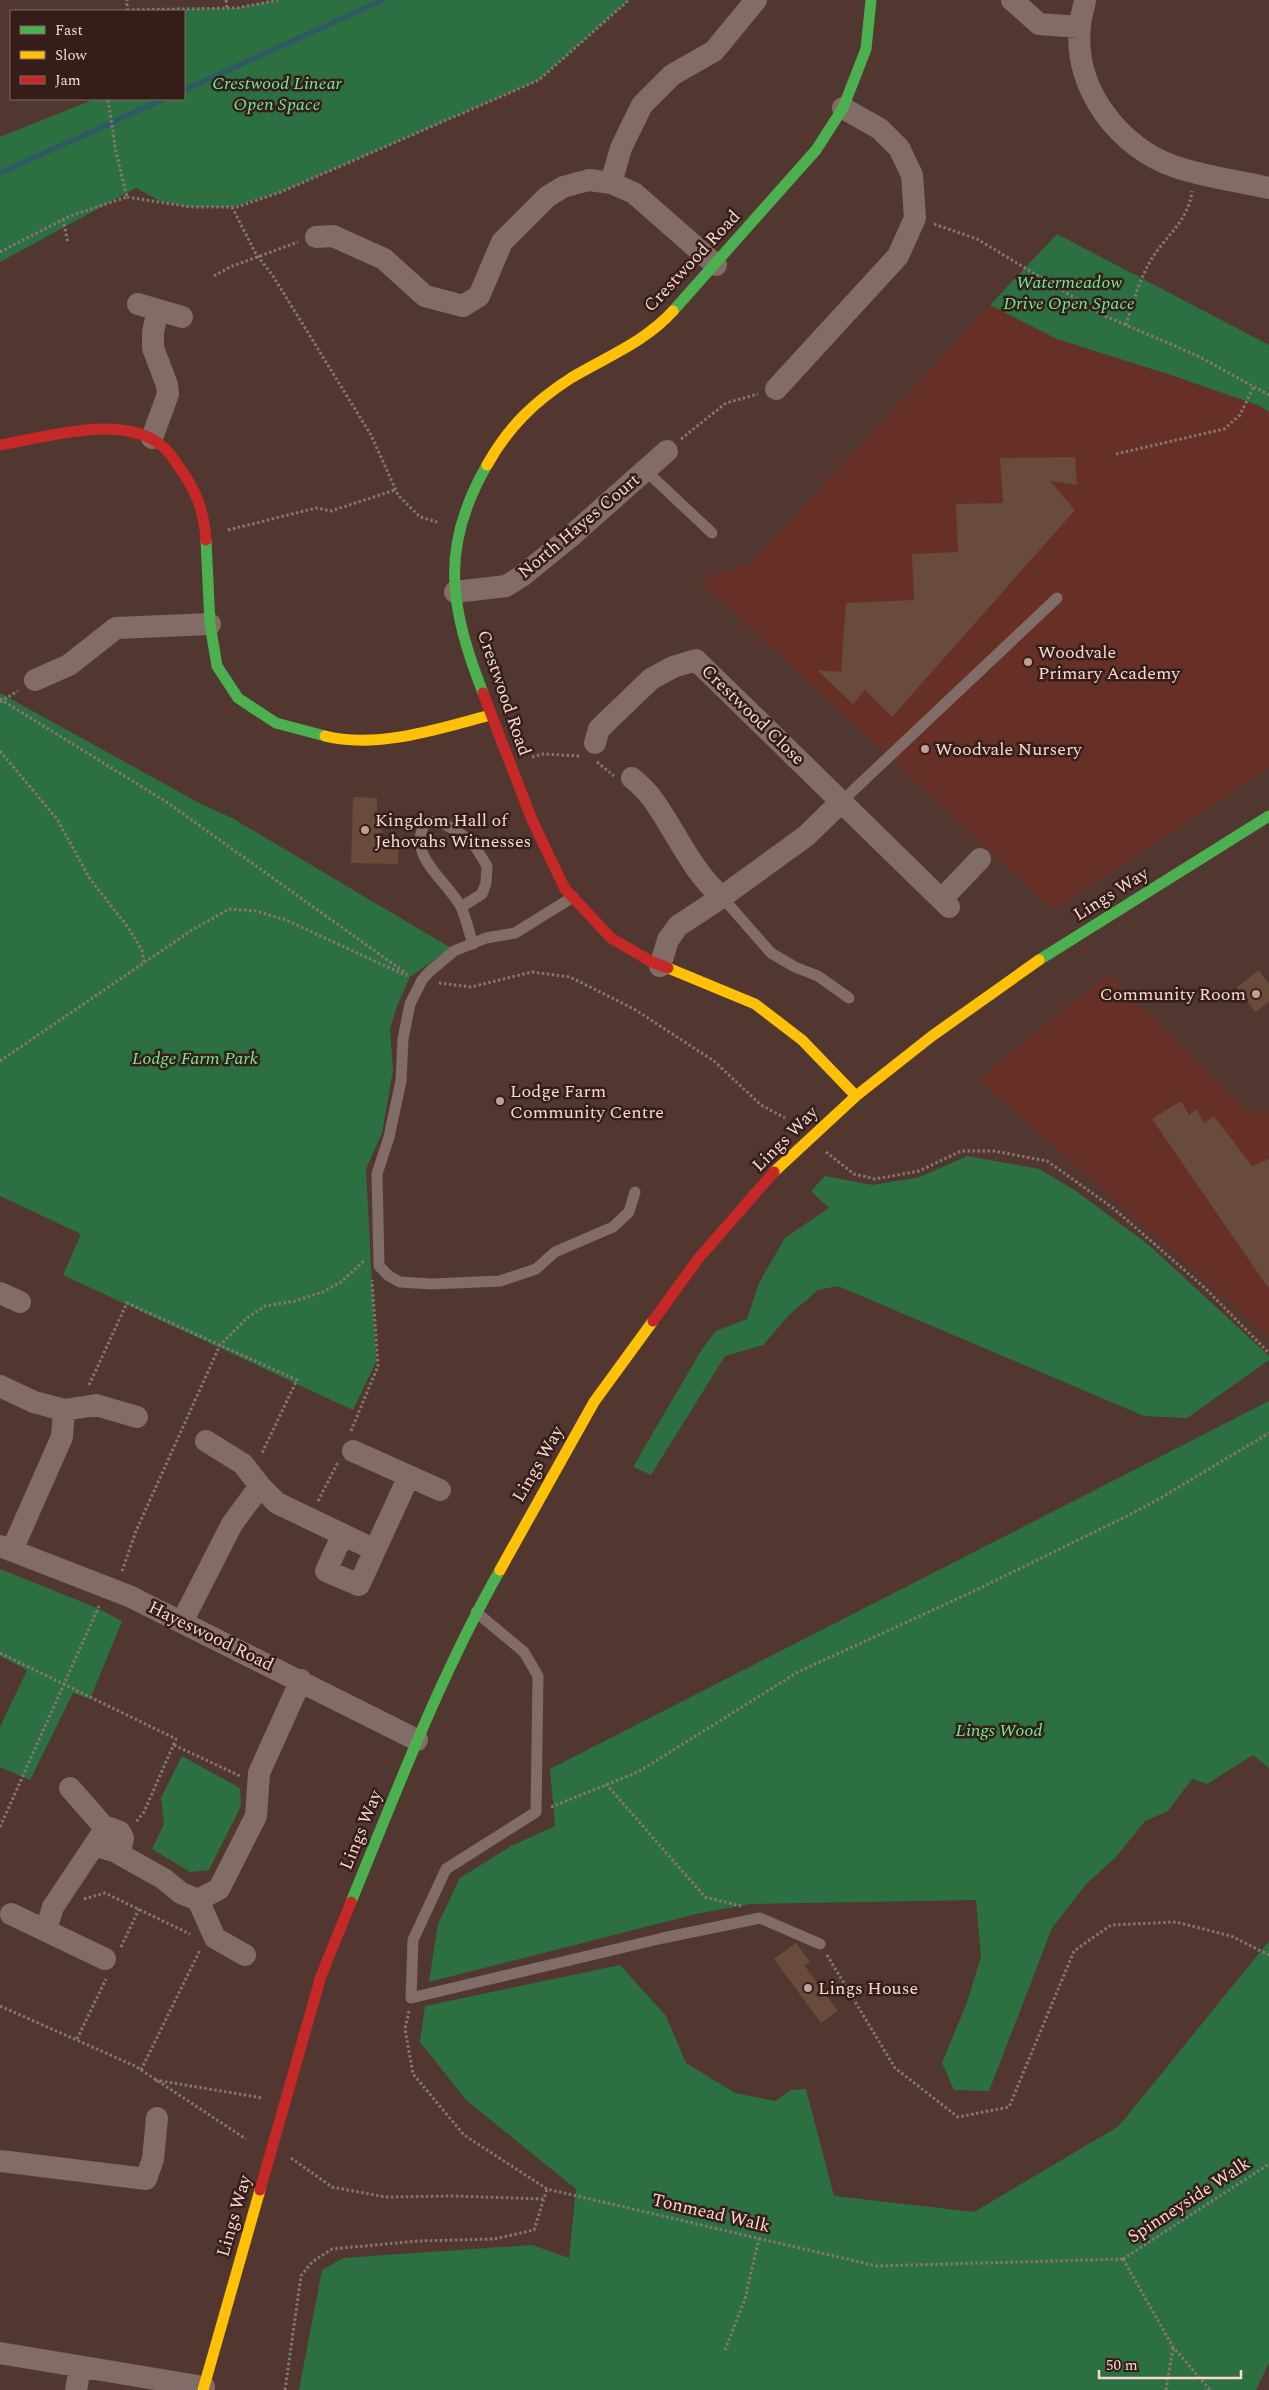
<svg xmlns="http://www.w3.org/2000/svg" width="1269" height="2390" font-family="Spectral,serif">
<rect width="100%" height="100%" fill="#523731"/>
<path fill="#673027" d="M990 305 1057 339 1171 375 1260 406 1269 412V768L1053 910 699 580 751 563Z
M1108 974 1249 1112H1269V1337L978 1079Z"/>
<path fill="#2c7041" d="M278 0H629L539 80 281 192 232 207H190L160 201 136 188 0 262V137L95 99H184V11L127 10 237 8Z
M1057 234 1269 345V412L1260 406 1171 375 1057 339 990 305Z
M0 693 201 804 232 818 451 948 410 977 397 1006 390 1029 393 1070 382 1133 366 1169 376 1362 353 1410 63 1275 81 1234 0 1196Z
M967 1156 1039 1169 1076 1191 1150 1246 1269 1356V1360L1187 1418 1144 1416 838 1286 818 1290 789 1315 763 1345 725 1356 651 1475 633 1467 702 1349 716 1331 747 1319 759 1283 785 1238 829 1208 811 1191 825 1176 873 1185 920 1177Z
M1269 1401V1768L1253 1755 1207 1784 1192 1779 1168 1811 1145 1821 1116 1857 1087 1883 1052 1928 989 2091 954 2090 942 2063 966 2005 981 1957 976 1900 750 1904 696 1914 429 1982 438 1924 460 1878 511 1846 555 1826 550 1769Z
M0 1569 97 1608 122 1621 90 1699 73 1693 30 1780 0 1767V1727L27 1670 0 1656Z
M182 1756 240 1788 241 1806 209 1870 190 1872 152 1849 164 1824 161 1798Z
M1269 1941V2363L1256 2390H299L322 2270 343 2258 532 2245 569 2258 576 2189 466 2100 420 2042 425 2006 620 1965 666 2016 686 2063 735 2093 775 2101 791 2090 806 2089 834 2196 974 2212 1119 2126Z"/>
<g fill="none" stroke-linecap="round" stroke-linejoin="round">
<path stroke="#2f5a62" stroke-width="5.5" d="M184 90 383 0
M0 173 164 99"/>
</g>
<path fill="#694b3b" d="M1075 457 1077 485 1050 481 1075 510 892 717 865 690 853 704 817 670 841 672 846 603 914 600 912 554 958 552 956 504 1003 503 1000 458Z
M353 797 377 798V812H383L382 838 399 839 398 864 351 863Z
M1259 970 1269 984V1002L1255 1012 1237 987Z
M1181 1101 1189 1115 1196 1109 1204 1123 1214 1116 1252 1166 1269 1159V1289L1152 1119Z
M796 1943 810 1962 804 1965 838 2011 821 2023 774 1959Z"/>
<g fill="none" stroke-linecap="round" stroke-linejoin="round">
<path stroke="#887471" stroke-width="3" stroke-dasharray="2.5 2.5" stroke-linecap="butt" d="M226 0 227 8
M127 10 237 8 278 0
M127 11V0
M127 197 190 207H237L281 192 539 80 629 0
M232 207 256 254 273 276 371 435 398 495 420 517 437 522
M63 219 68 243
M934 224 977 239 1105 316 1198 356 1269 395
M0 252 70 216 127 197 116 152 108 99
M214 276 230 267 298 242
M1126 325C1133 303 1139 280 1151 260 1166 235 1188 222 1192 191
M681 439 726 403 758 394
M1116 454 1224 429 1240 415 1254 386
M228 530 316 508 331 511 395 490
M0 699 168 803 407 974
M0 702 18 691
M0 751 57 819 90 879 127 926 142 950 144 963
M532 757 543 754 580 756
M597 762 614 776
M439 983 471 987 532 972 570 977 634 1009 714 1061 761 1105 785 1118
M0 1061 192 930 229 909 256 911 286 920 407 976
M826 1152 854 1174 875 1179 919 1171 961 1151H994L1047 1161 1113 1208 1206 1289 1269 1353
M89 1385 127 1303 297 1380 261 1455
M351 1431 378 1366 372 1280
M318 1501 338 1462
M122 1571 136 1531 220 1345 247 1318 265 1306 295 1301 323 1292 341 1282 364 1261
M0 1653 176 1739 144 1812 136 1822
M174 1745 240 1776
M606 1784 705 1897 741 1906
M551 1807 638 1772 798 1672 972 1592 1127 1516 1159 1499 1269 1433
M0 1827 99 1606
M84 1899 105 1893 190 1934
M121 1947 139 1909
M827 1955 895 2068 958 2117 1009 2107 1074 1951 1111 1925 1176 1922 1231 1936 1269 1955
M0 2006 135 2066 246 2139
M409 2011 405 2029 413 2074 464 2135 547 2189 877 2266 1123 2259
M77 2039 106 1979
M141 2070 200 1950
M155 2080 263 2098
M291 2158 332 2187 385 2197 453 2196 544 2199
M1123 2259 1269 2164
M1123 2259 1173 2347 1210 2390
M725 2350 745 2299 759 2238
M285 2390 301 2276 312 2262 332 2249 418 2241 494 2239 534 2230 547 2189
M1166 2390 1173 2348"/>
<path stroke="#826c67" stroke-width="11" d="M645 470 712 533
M842 801 1057 598
M573 897 515 933 486 938 454 951 429 972 422 980 410 1004 403 1039 401 1081 389 1137 377 1174 379 1266 389 1276 400 1282 432 1284 500 1281 536 1269 555 1252 613 1227 629 1212 635 1192
M722 897 771 953 795 967 818 976 849 998
M461 907 482 894 486 883 487 866 476 848 460 833 439 821 426 822C405 855 446 879 461 907 466 918 469 932 473 944
M476 1612 524 1652 538 1676 536 1812 446 1869 413 1940 411 1998 663 1938 760 1918 820 1944"/>
<path stroke="#826c67" stroke-width="22" d="M1012 0 1039 24 1079 27
M1085 0C1084 9 1080 17 1080 26 1073 88 1119 148 1176 167 1205 177 1238 181 1269 188
M611 183 621 148 642 105 672 75 714 51 756 0
M316 237 333 236 384 259 425 296 463 306 479 296 502 242 547 197 563 187 589 180 611 183 634 193 716 265
M138 304 182 317
M776 389 898 256 915 218 912 175 899 148 880 129 843 108
M152 438 168 394 167 385 153 348V332L158 310
M455 592 506 586 522 576 570 537 667 451
M35 680 69 665 116 628 210 624
M595 743 599 729 651 679 673 667 696 660 949 907
M632 778C639 784 646 790 651 797 675 829 691 871 722 897
M942 899 980 859
M660 966 668 940 678 926 722 897 806 836 842 801
M0 1293 20 1302
M0 1386 34 1402 64 1410 62 1437 12 1550
M64 1410 96 1405 137 1417
M206 1441 243 1464 260 1486
M353 1451 440 1490
M342 1536 326 1571 359 1585 375 1550
M0 1546 129 1596 417 1740
M182 1622 232 1524 260 1486 277 1503 375 1550 409 1476
M70 1788 106 1829
M114 1851 121 1847 123 1838 120 1832 110 1828 101 1835 100 1843 103 1848 114 1851 164 1879 181 1893 198 1900 215 1938 245 1955
M198 1900 219 1889 256 1816 259 1773 301 1680
M11 1914 105 1959
M46 1929 53 1907 101 1835
M0 2161 146 2179 153 2159 157 2118
M0 2353 204 2387
M76 2390 80 2367"/>
<path stroke="#4caf50" stroke-width="11" d="M673 311 816 150 843 108 866 49 871 0
M206 540 210 624 217 666 238 698 276 723 325 736
M483 693C450 607 439 548 487 465
M1039 960 1269 816
M351 1902C397 1790 440 1676 500 1570"/>
<path stroke="#ffc107" stroke-width="11" d="M487 465C509 426 534 402 571 378 606 357 645 342 673 311
M325 736C376 749 440 729 490 715
M668 968 755 1004 802 1040 856 1096
M774 1172 856 1096 932 1036 1039 960
M500 1570 594 1402 653 1321
M203 2390 260 2190"/>
<path stroke="#c62828" stroke-width="11" d="M0 445C46 437 123 413 162 446 169 451 174 460 179 467 196 490 204 511 206 540
M483 693 532 820 565 889 611 938 652 962 668 968
M653 1321 698 1259 774 1172
M260 2190 321 1976 351 1902"/>
</g>
<g fill="#bfa099" stroke="#351e19" stroke-width="2">
<circle cx="1028" cy="662" r="5"/>
<circle cx="925" cy="749" r="5"/>
<circle cx="365" cy="830" r="5"/>
<circle cx="1256" cy="994" r="5"/>
<circle cx="500" cy="1101" r="5"/>
<circle cx="808" cy="1988" r="5"/>
</g>
<g text-anchor="middle" dominant-baseline="central" stroke-width="5" stroke-linejoin="round" paint-order="stroke">
<g font-size="18" font-style="italic" fill="#6ded94" stroke="#351e19">
<text x="277" y="83">Crestwood Linear<tspan x="277" dy="21">Open Space</tspan></text>
<text x="1069" y="282">Watermeadow<tspan x="1069" dy="21">Drive Open Space</tspan></text>
<text x="195" y="1058">Lodge Farm Park</text>
<text x="999" y="1730">Lings Wood</text>
</g>
<g font-size="18" fill="#f9d8d1" stroke="#351e19">
<text transform="translate(692 261) rotate(-47)">Crestwood Road</text>
<text transform="translate(579 526) rotate(-40)">North Hayes Court</text>
<text transform="translate(504 693) rotate(71)">Crestwood Road</text>
<text transform="translate(753 715) rotate(44)">Crestwood Close</text>
<text transform="translate(1111 894) rotate(-32)">Lings Way</text>
<text transform="translate(785 1139) rotate(-45)">Lings Way</text>
<text transform="translate(538 1464) rotate(-60)">Lings Way</text>
<text transform="translate(211 1636) rotate(26)">Hayeswood Road</text>
<text transform="translate(361 1830) rotate(-68)">Lings Way</text>
<text transform="translate(1189 2200) rotate(-33)">Spinneyside Walk</text>
<text transform="translate(711 2213) rotate(13)">Tonmead Walk</text>
<text transform="translate(234 2216) rotate(-74)">Lings Way</text>
</g>
<g font-size="18" fill="#f9d8d1" stroke="#351e19" text-anchor="start">
<text x="1038" y="652">Woodvale<tspan x="1038" dy="21">Primary Academy</tspan></text>
<text x="935" y="749">Woodvale Nursery</text>
<text x="375" y="820">Kingdom Hall of<tspan x="375" dy="21">Jehovahs Witnesses</tspan></text>
<text x="1246" y="994" text-anchor="end">Community Room</text>
<text x="510" y="1091">Lodge Farm<tspan x="510" dy="21">Community Centre</tspan></text>
<text x="818" y="1988">Lings House</text>
</g>
</g>
<rect x="10" y="10" width="175" height="90" fill="#351e19" stroke="#836863"/>
<rect x="20" y="26" width="25" height="8" fill="#4caf50" stroke="#836863"/>
<text x="55" y="35" font-size="15" fill="#f9d8d1">Fast</text>
<rect x="20" y="51" width="25" height="8" fill="#ffc107" stroke="#836863"/>
<text x="55" y="60" font-size="15" fill="#f9d8d1">Slow</text>
<rect x="20" y="76" width="25" height="8" fill="#c62828" stroke="#836863"/>
<text x="55" y="85" font-size="15" fill="#f9d8d1">Jam</text>
<path d="M1099 2370v8h142v-8" fill="none" stroke="#f9d8d1" stroke-width="2.5"/>
<text x="1106" y="2370" font-size="15" fill="#f9d8d1" stroke="#351e19" stroke-width="4" paint-order="stroke">50 m</text>
</svg>
